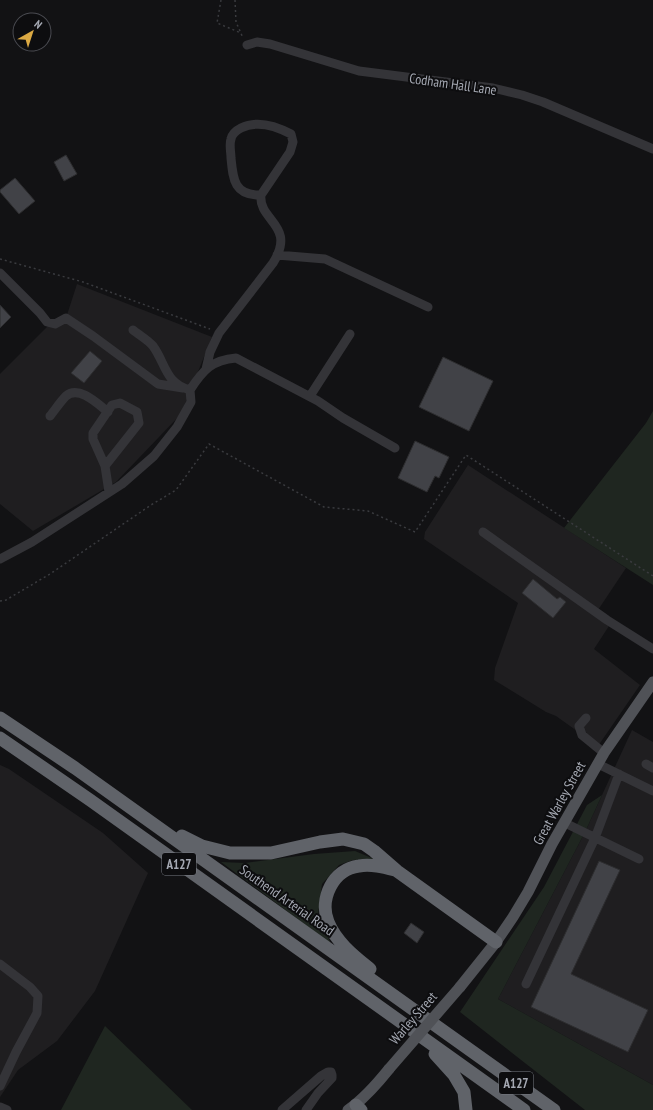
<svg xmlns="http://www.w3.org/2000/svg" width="653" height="1110" font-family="'PT Sans Narrow',sans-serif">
<rect width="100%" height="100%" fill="#121214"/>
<path fill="#1f1e20" d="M77 284 212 337 181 414 116 482 33 531 0 504V374L55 319 66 318Z
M468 465 626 568 598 610 615 621 609 626 594 649 640 685 598 746 556 716 546 712 494 680 495 668 518 603 424 539 425 532Z
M632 730 653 742V1085L498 999 585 832Z
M0 765 9 769 103 833 148 873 95 991 57 1041 18 1070 0 1097Z"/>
<path fill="#1f2620" d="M653 411V585L564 528 646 423Z
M602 795 585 832 498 999 653 1085V1110H585L460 1012 544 887 587 805Z
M355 851 374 859 353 860 339 865 322 884 318 915 331 944 221 862 245 863 314 854Z
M105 1026 192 1110H61Z"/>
<path fill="#414247" stroke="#2d2d2f" d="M66 155 77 174 64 181 54 162Z
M15 178 35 201 19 214 0 192V190Z
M0 305 11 317 0 328Z
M90 351 102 361 84 383 71 373Z
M443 357 493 381 469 431 419 407Z
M415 441 449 457 439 478 435 476 427 492 398 478Z
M533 579 557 599 560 597 566 602 553 618 522 593Z
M599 861 620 870 571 974 648 1010 628 1052 531 1007Z
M411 923 424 932 417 943 404 933Z"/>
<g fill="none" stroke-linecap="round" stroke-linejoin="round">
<path stroke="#3a3b3f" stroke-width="1.5" stroke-dasharray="2 3" stroke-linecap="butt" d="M221 0 217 23 241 33
M235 0 236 22 243 38
M0 259 83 282 210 329
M0 601 6 600 50 574 151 505 176 490 209 444 324 507 368 511 415 532 466 455 653 576"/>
<path stroke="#343438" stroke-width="9" d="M247 45 257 42 270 44 359 71 493 88 522 95 543 102 653 149
M277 255 325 259 428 307
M0 273 40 313 47 322 55 324 66 318 93 336 158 384 183 388
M206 369 210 352 219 333 273 263C297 225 258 221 261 195L290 152 293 142 291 134C276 126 257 120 241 128 237 130 232 134 231 139 229 145 231 152 231 158 233 179 234 196 261 195
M190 390C203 370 212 360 236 358L318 401 343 418 395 448
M310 396 350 334
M50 416C55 410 60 402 66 396 79 385 98 404 108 412
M105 466 139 423 137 412 120 403 112 405 93 433V439L105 466 109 492
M483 532 607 620 653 649
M0 559 32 542 122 484 154 456 177 427 191 402 190 390C165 383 166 364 153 346 148 340 139 335 133 330
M586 718 579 726 582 735 604 753
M598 764 653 791
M646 764 653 768
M565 823 639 859
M0 964 30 987 38 996 37 1013 16 1052 0 1086
M526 984 595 838 619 774
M0 1107 7 1110
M282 1110 321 1076 328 1072H331L332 1075V1078L318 1093 306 1110"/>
<path stroke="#505257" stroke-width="11" d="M460 987 496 942 513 917 528 892 552 844 604 753 653 682
M348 1110C364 1099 377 1084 389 1069"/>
<path stroke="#606369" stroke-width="13" d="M0 718 75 768 554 1110
M0 738 90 800 524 1110
M182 836 202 846 230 853H271L320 842 343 839 364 844 374 851 397 871 496 942
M370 969C354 956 336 942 328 922 319 899 333 869 359 866 371 864 383 867 395 870
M435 1054 454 1075 464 1092 466 1110
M356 1105 361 1110"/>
<path stroke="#505257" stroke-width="11" d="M389 1069 460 987"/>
</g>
<g text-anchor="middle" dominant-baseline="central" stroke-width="4" stroke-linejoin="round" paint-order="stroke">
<g fill="#0d0d0f" stroke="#777a82" stroke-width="1">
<rect x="162" y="853" width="34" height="22" rx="3"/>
<rect x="499" y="1072" width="34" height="22" rx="3"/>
</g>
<g font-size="13" font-weight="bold" fill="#a5a9b3">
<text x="179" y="864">A127</text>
<text x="516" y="1083">A127</text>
</g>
<g font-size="14" fill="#a5a9b3" stroke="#0d0d0f">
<text transform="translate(453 84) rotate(8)">Codham Hall Lane</text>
<text transform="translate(559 803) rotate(-61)">Great Warley Street</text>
<text transform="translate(287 900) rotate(35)">Southend Arterial Road</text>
<text transform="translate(413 1018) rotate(-49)">Warley Street</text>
</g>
</g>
<g transform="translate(32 32) rotate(39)"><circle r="19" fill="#0d0d0f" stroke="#4a4b51"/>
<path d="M0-3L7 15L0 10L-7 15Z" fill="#dba943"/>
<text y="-6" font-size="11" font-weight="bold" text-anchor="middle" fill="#a5a9b3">N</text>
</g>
</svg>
